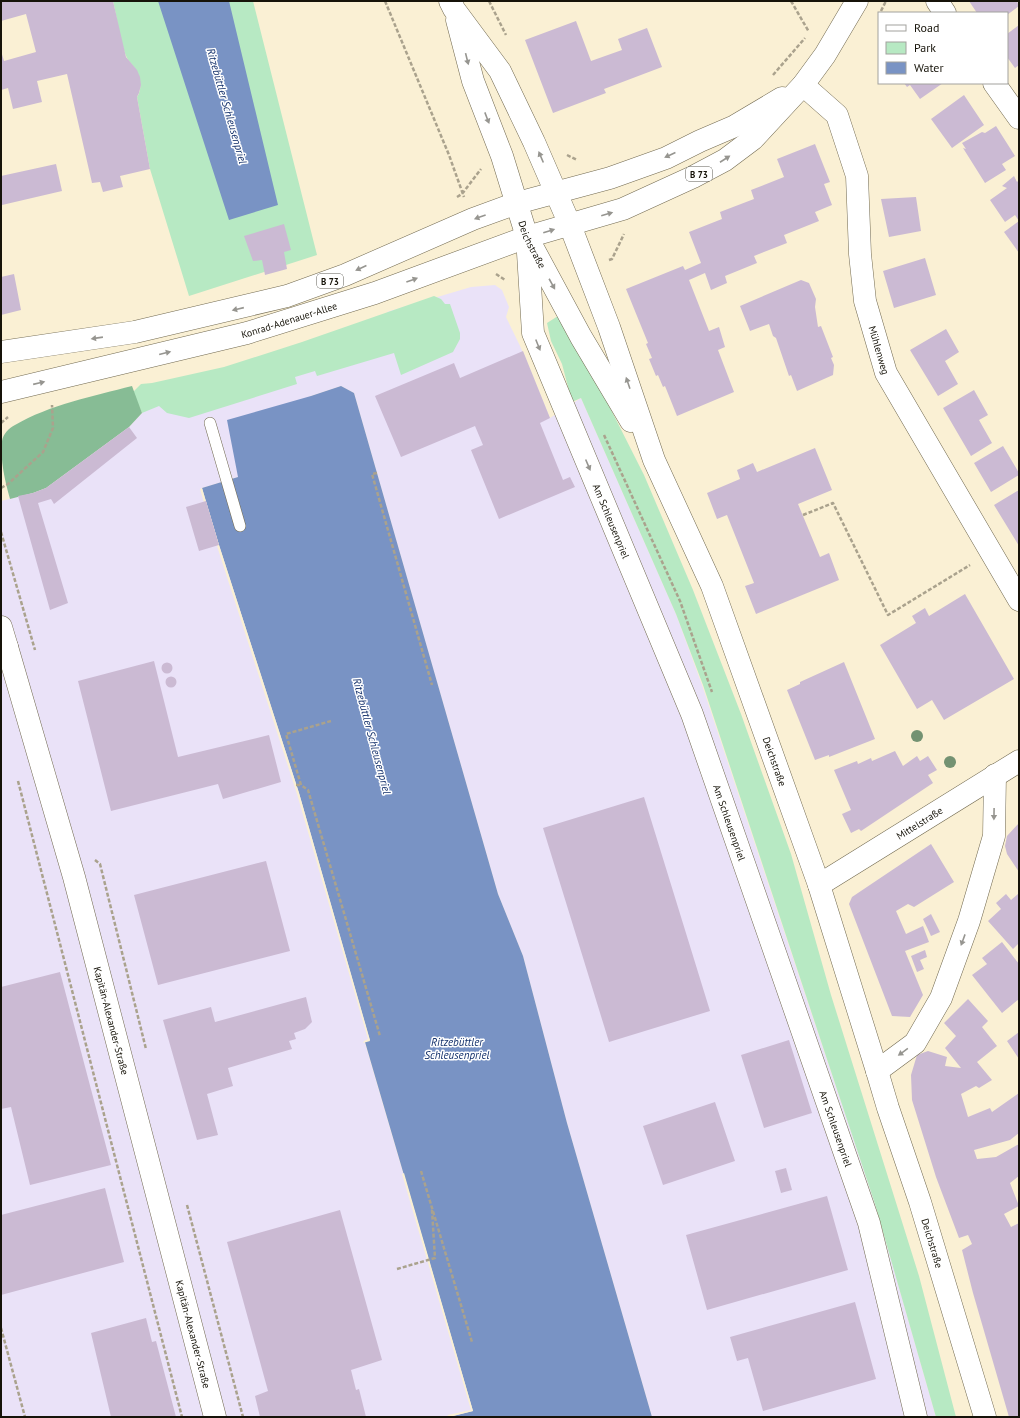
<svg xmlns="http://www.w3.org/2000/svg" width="1020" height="1418" font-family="'PT Sans',sans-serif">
<rect width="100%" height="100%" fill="#faf0d4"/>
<path fill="#eae2f8" d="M495 285 502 290 509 307 506 317 521 348 550 418 581 398 676 614 702 685 875 1204 936 1417H652L567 1123 523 956 498 894 354 393 341 386 311 396 238 477 202 488 219 545 299 793 370 1041 365 1043 473 1411 449 1417H1V501L33 493 46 488 129 427 142 413 146 406 389 335 387 312 471 287Z"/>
<path fill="#b7e9c3" d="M113 1H253L317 255 189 296 150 169 137 97C141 91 141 84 139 77 137 68 129 63 126 56 120 40 117 18 113 1Z
M434 296 441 299 445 304H450L460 333V339L453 352 401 375 394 353 317 376 315 371 295 377 297 384 189 418 167 413 159 406 142 413 133 392 141 384 152 383 224 367 302 342Z
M558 316 595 378 644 475 693 590 741 714 791 854 831 995 919 1276 956 1417H936L875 1204 703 685 676 614 581 398 572 402 562 364 551 341 547 323Z"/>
<path fill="#87bc95" d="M132 386 142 413 129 427 46 488 33 493 10 499C5 481 0 460 2 441 3 434 9 428 15 425 49 405 94 396 132 386Z"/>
<path fill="#7993c4" d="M158 1H229L278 205 229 220Z
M341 386 354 393 498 894 523 956 567 1123 652 1417H449L473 1411 365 1042 370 1040 299 793 219 545 202 488 238 477 227 420 311 396Z"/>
<path fill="#faf0d4" d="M202 488 219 545 299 793 370 1041 363 1043 364 1041 368 1039 297 794 217 546 200 489Z
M404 1173 473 1411 449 1417H447L448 1415 471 1410 402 1174Z"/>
<path fill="#cbbad3" d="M1 1H113L126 57 137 70 140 77 141 85 139 93 137 97 150 169 120 176 123 187 103 192 100 182 92 183 67 74 37 81 42 102 13 109 8 88 1 90V51L4 61 36 52 26 14 1 21Z
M969 1H1017L1019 6 1007 15V13H977Z
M576 21 591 61 622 50 618 39 647 28 662 67 604 89 606 93 553 113 525 40Z
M1019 25V65L1015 68 1007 57V34Z
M904 83H943L920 99 910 85 907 87Z
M964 95 984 125 952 148 931 119Z
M996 126 1015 156 1002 164 1006 170 985 183 963 148 966 149 962 143 982 132 985 133Z
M815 144 830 182 824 184 832 205 815 212 819 221 784 235 787 243 754 256 757 263 725 276 727 283 711 290 705 273 689 280 709 331 719 327 725 347 718 350 734 392 677 416 665 386 663 387 658 375 656 376 649 359 652 358 646 344 648 343 626 289 683 266 685 270 701 263 689 232 722 219 720 212 754 199 751 190 784 177 777 159Z
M56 164 62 191 2 205 1 201V176Z
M1014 176 1017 182 1019 180V221L1015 215 1005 222 990 200 1007 188 1002 186Z
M916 197 921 231 889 237 881 199Z
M1019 221V253L1004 232Z
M284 224 291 250 284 252 287 269 265 275 262 260 253 261 244 236Z
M925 258 936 295 894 308 883 271Z
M14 274 21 310 1 315V277Z
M801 280 809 283 816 299 815 307 818 327 821 326 833 357 831 358 834 365 833 375 797 391 791 375 789 376 776 338 773 336 769 324 750 331 740 306Z
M946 329 959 352 945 361 958 384 938 396 910 350Z
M523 351 550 418 540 423 563 480 570 477 575 487 499 519 471 450 483 445 475 426 401 457 375 396 454 363 460 378Z
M974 390 988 415 979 420 992 443 971 456 943 408Z
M129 427 137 438 54 504 51 499 38 503 68 603 50 610 18 496 33 493 46 488Z
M1003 446 1019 473V475L991 492 974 463Z
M815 448 832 490 798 504 820 557 829 553 839 580 756 614 745 586 754 583 727 515 717 519 707 493 740 479 737 470 753 463 757 472Z
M1019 490V546L994 505Z
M206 501 219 545 199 551 186 507Z
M965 594 1014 679 944 720 932 700 917 709 880 645 916 623 912 616 925 608 929 616Z
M154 661 178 757 269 735 281 782 223 799 218 784 111 811 78 681Z
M844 662 875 739 829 757V755L815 760 787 690 800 684V682Z
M161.5 668a5.5 5.5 0 1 1 11 0a5.5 5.5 0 1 1-11 0Z
M165.5 682a5.5 5.5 0 1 1 11 0a5.5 5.5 0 1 1-11 0Z
M895 751 903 766 917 756 920 761 928 756 937 770 928 775 933 783 861 831 859 829 851 833 842 814 851 810 834 770 857 761 858 764 871 758 872 761Z
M644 797 710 1011 609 1042 543 828Z
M1019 823V872L1007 854 1005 846 1007 836Z
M931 844 954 882 914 907 908 904 896 911 906 934 923 926 929 942 905 951 923 995 910 1017 892 1016 849 904 852 897Z
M266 861 290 951 158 985 134 895Z
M1019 893V943L1013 949 988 921 1001 909 996 903 1006 894 1011 900Z
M931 914 940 932 931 936 923 919Z
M1002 942 1019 964V999L1002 1013 972 975 987 964 982 958Z
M925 950 927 957 920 960 924 969 917 972 911 956Z
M60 972 111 1165 30 1185 11 1107 1 1109V987Z
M306 997 312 1022 305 1029 294 1033 296 1039 289 1041 292 1049 228 1068 233 1086 207 1094 218 1135 197 1140 163 1020 211 1007 215 1022Z
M968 999 988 1021 982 1027 997 1046 977 1062 992 1080 979 1088 976 1086 961 1094 968 1117 990 1108 992 1112 1019 1093V1133L1010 1140 974 1150 977 1159 996 1157 1019 1144V1176L1010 1183 1019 1206 1004 1214 1011 1227 1019 1223V1417H1009L973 1293 962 1250 972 1244 968 1235 959 1238 936 1177 912 1100 911 1075 917 1055 928 1051 947 1057 945 1066 961 1068 945 1048 956 1036 944 1023Z
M1019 1032V1059L1007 1041Z
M789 1040 812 1113 764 1128 741 1055Z
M715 1102 735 1161 663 1185 643 1126Z
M786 1168 792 1190 781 1193 775 1171Z
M105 1188 124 1262 1 1295V1215Z
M827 1196 848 1270 707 1310 686 1235Z
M340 1210 382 1360 351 1370 356 1390 359 1389 366 1417H260L255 1396 268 1391 227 1242Z
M855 1302 876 1379 763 1411 748 1358 737 1361 730 1337Z
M146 1318 152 1342 156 1341 176 1417H111L91 1333Z"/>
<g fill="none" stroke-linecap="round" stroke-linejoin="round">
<g stroke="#726a51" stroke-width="12">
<path id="service" d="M210 423 240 526"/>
</g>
<g stroke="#726a51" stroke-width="23">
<g id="minor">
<path id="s1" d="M450 1 454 9 500 71 534 142 570 225 609 327 654 460 712 586 819 885 877 1071 888 1108 920 1202 985 1417"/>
<path d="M937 1 945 13"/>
<path id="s2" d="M457 20 473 81 502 156 527 237 581 337 631 421"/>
<path d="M994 83 1019 118"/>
<path id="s3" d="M803 85 837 115 857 176 860 254 865 301 886 373 1019 600"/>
<path id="s4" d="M527 237 533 333 692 714 869 1223 916 1417"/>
<path id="s5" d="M7 647 74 877 215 1417"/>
<path id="s6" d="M819 885 1019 761"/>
<path d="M877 1071 915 1043 941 998 969 921 994 836 995 775"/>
</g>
</g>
<g stroke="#726a51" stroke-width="23">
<path id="tertiary" d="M1 627 7 647 1 649"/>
</g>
<g stroke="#726a51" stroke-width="23">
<g id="primary">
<path d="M1 352 135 332 287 296 345 275 473 219 517 203 610 178 666 158 700 141 735 126 782 98"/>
<path id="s7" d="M1 392 247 333 375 293 527 237 623 209 693 177 725 160 753 139 803 85 825 55 857 1"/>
</g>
</g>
<path stroke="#aaa28d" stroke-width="2.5" stroke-dasharray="4 2" stroke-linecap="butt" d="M385 1 449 155 464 197
M489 1 506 35
M791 1 809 32
M881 11 886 1
M773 75 805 38
M567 155 577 160
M457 197 462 194 481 169
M609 260 612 259 624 234
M496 274 505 280
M1 423 8 417
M604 435 680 601 712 692
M377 473 372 474 432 685
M1 488 8 484 43 452 53 428 52 405
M803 515 833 503 888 615 970 565
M1 532 35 650
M331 721 286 734 301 785 308 790 380 1036
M18 781 182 1417
M296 785H301
M95 860 100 864 146 1049
M421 1171 472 1342
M187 1205 243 1417
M397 1269 435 1258 432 1210
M1 1328 25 1417"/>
<use href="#service" stroke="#fff" stroke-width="11"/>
<use href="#minor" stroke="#fff" stroke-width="22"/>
<use href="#tertiary" stroke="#fff" stroke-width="22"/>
<use href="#primary" stroke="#fff" stroke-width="22"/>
</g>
<g fill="#739272">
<circle cx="917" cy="736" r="6"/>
<circle cx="950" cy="762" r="6"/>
</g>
<defs><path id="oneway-solid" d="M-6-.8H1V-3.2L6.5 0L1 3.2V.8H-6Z"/></defs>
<g fill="#969590">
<use href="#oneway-solid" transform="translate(467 59) rotate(76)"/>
<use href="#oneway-solid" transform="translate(487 118) rotate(69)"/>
<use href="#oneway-solid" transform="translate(670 155) rotate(155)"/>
<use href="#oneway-solid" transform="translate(541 157) rotate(-113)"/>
<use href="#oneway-solid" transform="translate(725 159) rotate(-33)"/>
<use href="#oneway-solid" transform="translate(607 214) rotate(-16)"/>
<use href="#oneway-solid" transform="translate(480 217) rotate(160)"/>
<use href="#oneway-solid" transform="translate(549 231) rotate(-17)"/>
<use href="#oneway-solid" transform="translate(361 268) rotate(155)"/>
<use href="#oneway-solid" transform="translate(412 280) rotate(-20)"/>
<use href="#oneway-solid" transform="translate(552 284) rotate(61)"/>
<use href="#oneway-solid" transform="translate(238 309) rotate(167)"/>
<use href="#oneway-solid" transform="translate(97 338) rotate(172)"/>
<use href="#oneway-solid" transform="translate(538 345) rotate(68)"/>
<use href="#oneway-solid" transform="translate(165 353) rotate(-14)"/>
<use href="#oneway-solid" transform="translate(39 383) rotate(-13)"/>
<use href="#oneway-solid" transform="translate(628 383) rotate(-109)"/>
<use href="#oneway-solid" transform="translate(588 465) rotate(67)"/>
<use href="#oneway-solid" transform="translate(994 814) rotate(91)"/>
<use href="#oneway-solid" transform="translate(963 940) rotate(110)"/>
<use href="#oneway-solid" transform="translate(903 1052) rotate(144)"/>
</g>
<g text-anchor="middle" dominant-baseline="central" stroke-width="3" stroke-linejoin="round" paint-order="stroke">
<g fill="#fff" stroke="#5c5a53" stroke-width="1">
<rect x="686" y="167" width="26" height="14" rx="3"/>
<rect x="317" y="274" width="26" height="14" rx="3"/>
</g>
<g font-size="9" font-weight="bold" fill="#161309">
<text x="699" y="174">B 73</text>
<text x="330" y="281">B 73</text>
</g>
<g font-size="10" fill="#161309" stroke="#fff">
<text stroke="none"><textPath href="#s2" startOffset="237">Deichstraße</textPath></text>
<text stroke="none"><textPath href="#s7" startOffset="297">Konrad-Adenauer-Allee</textPath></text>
<text stroke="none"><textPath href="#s3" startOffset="286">Mühlenweg</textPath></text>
<text stroke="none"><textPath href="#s4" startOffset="300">Am Schleusenpriel</textPath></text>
<text stroke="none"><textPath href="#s1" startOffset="830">Deichstraße</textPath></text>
<text stroke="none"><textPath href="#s4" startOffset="624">Am Schleusenpriel</textPath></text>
<text stroke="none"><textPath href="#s6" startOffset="118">Mittelstraße</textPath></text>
<text stroke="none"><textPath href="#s5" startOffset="388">Kapitän-Alexander-Straße</textPath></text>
<text stroke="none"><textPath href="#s4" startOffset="948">Am Schleusenpriel</textPath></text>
<text stroke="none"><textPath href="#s1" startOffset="1337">Deichstraße</textPath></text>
<text stroke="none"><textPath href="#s5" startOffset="712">Kapitän-Alexander-Straße</textPath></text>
</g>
<g font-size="11" font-style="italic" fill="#13306b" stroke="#fff">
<text transform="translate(227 106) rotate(74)">Ritzebüttler Schleusenpriel</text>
<text transform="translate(372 736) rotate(75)">Ritzebüttler Schleusenpriel</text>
<text x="457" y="1042">Ritzebüttler<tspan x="457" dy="13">Schleusenpriel</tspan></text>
</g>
</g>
<rect width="1020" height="1418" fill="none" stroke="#161309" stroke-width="4"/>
<rect x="878" y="12" width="130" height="72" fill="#ffffff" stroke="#a2a19d"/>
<rect x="886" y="25" width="20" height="6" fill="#ffffff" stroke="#a2a19d"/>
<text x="914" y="32" font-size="12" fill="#161309">Road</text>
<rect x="886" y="42" width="20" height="12" fill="#b7e9c3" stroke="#a2a19d"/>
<text x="914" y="52" font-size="12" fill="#161309">Park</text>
<rect x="886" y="62" width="20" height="12" fill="#7993c4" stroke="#a2a19d"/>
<text x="914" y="72" font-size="12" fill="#161309">Water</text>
</svg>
